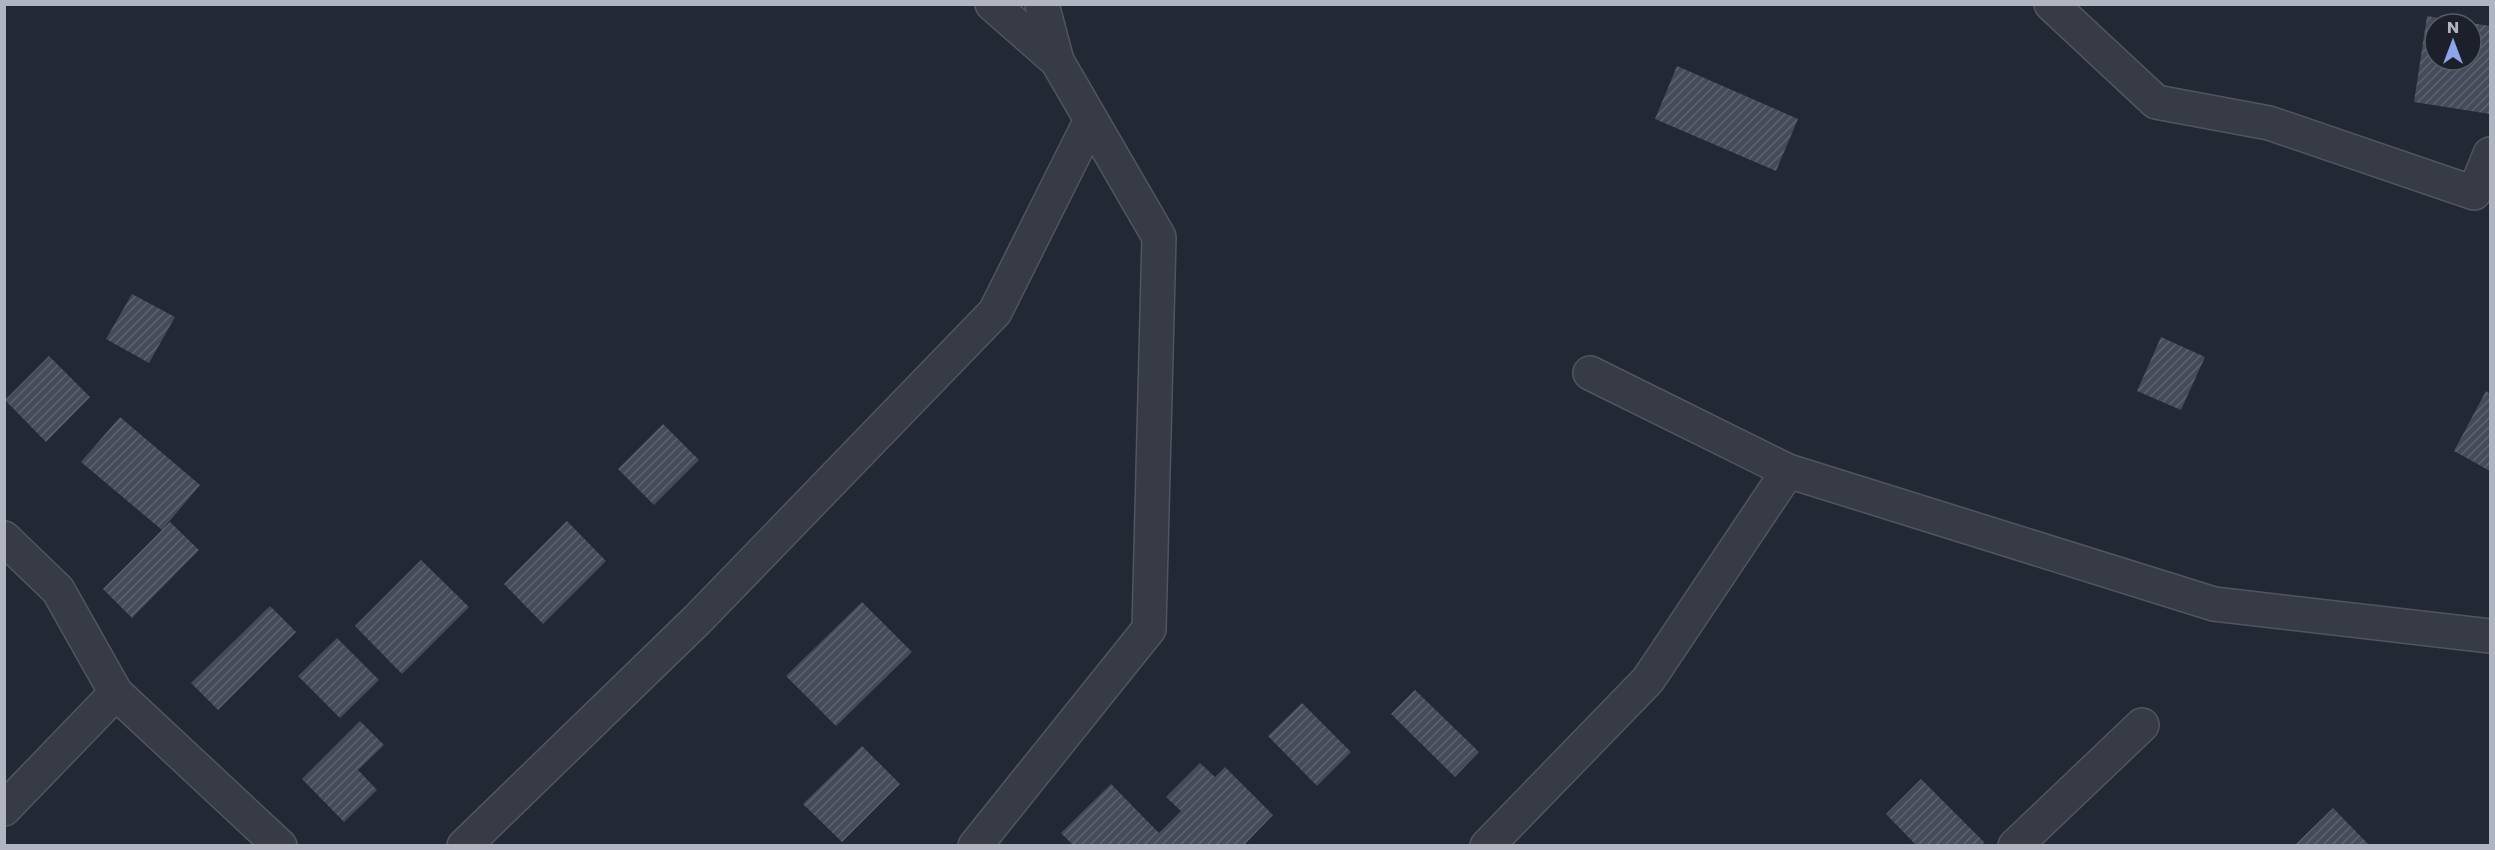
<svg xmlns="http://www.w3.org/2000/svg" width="2495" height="850" font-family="Poppins,sans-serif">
<defs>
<pattern id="building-hatch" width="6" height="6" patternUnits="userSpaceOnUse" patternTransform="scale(1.5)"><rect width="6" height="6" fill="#454b59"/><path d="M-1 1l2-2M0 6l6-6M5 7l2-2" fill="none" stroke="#5d636f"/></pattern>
</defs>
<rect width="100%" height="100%" fill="#232835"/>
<path fill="url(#building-hatch)" d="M2427 16 2469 23 2435 24V60H2471V23L2490 26V114L2414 102Z
M1677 66 1798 119 1776 171 1655 119Z
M132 294 175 317 149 363 106 339Z
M2161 337 2205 357 2181 410 2137 391Z
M49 356 90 397 46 442 5 400Z
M2486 391 2490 394V471L2454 451Z
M120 417 200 485 162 530 81 462Z
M663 424 699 460 654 505 618 469Z
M567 521 606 561 543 624 504 584Z
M170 522 199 550 132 618 103 589Z
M421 560 469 607 402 674 355 626Z
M862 602 912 652 836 726 786 676Z
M270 606 296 632 218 710 191 683Z
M337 638 379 680 340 718 298 676Z
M1415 690 1479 752 1455 777 1391 714Z
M1302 703 1351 752 1317 786 1268 736Z
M360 721 384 745 358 770 377 790 344 822 302 779Z
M862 746 900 784 842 842 803 804Z
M1200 763 1215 777 1225 767 1273 815 1243 846H1074L1061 833 1111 784 1159 833 1181 811 1166 797Z
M1921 779 1984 842 1981 846H1917L1886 814Z
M2333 808 2370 846H2294Z"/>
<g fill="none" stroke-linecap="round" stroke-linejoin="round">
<g stroke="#515560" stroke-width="36">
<path id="minor" d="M992 4 1057 61
M2051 4 2156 102 2269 123 2474 193 2490 154
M1590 373 1788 471 2214 604 2490 636
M4 538 58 590 116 693 280 846
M4 809 116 693
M464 846 698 619 995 312 1091 120
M975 846 1149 629 1159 237 1057 61 1042 4
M1487 846 1648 680 1788 471
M2015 846 2142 725"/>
</g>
<use href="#minor" stroke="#363b46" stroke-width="33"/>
</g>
<rect width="2495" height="850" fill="none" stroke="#b1b5c2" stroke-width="12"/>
<g transform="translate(2453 42)"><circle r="28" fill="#1c202a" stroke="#585c67" stroke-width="1.5"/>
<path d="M0-4.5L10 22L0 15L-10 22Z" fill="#8fa5e9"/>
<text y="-9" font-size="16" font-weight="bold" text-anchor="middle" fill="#b1b5c2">N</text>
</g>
</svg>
